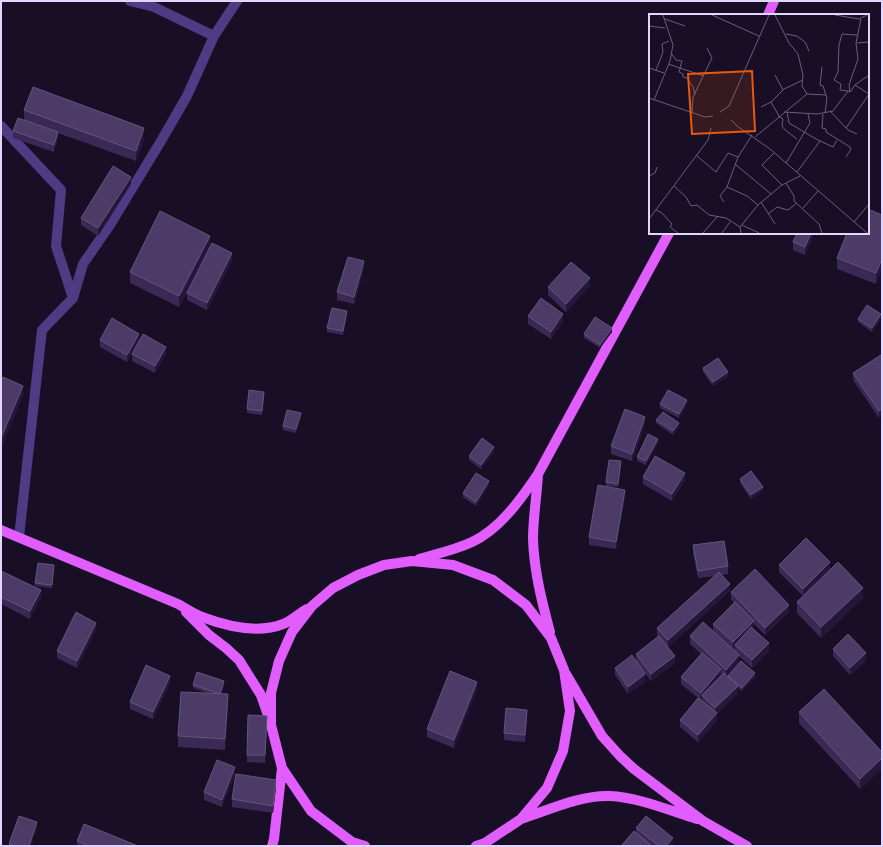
<svg xmlns="http://www.w3.org/2000/svg" width="883" height="847" font-family="'Archivo Narrow',sans-serif">
<rect width="100%" height="100%" fill="#180f26"/>
<g fill="none" stroke-linecap="round" stroke-linejoin="round">
<path stroke="#4d3b84" stroke-width="10" d="M130 1 154 7 214 36
M1 126 61 190 56 246 73 298
M19 537 42 330 73 298 83 264 110 225 161 141 187 96 214 36 237 1"/>
<path stroke="#e25dfd" stroke-width="10" d="M768 15 774 1
M538 474C537 495 533 518 533 539 534 571 542 602 550 632
M1 530 178 604C185 608 194 614 202 617 226 626 258 634 283 624 292 621 299 613 307 609
M419 559C436 554 455 550 472 542 500 529 521 499 538 474L669 233
M186 612 209 635 226 648 239 660 261 695 268 715
M566 674 602 736 620 756 634 769 703 821 747 846
M521 819C549 810 580 795 610 796 637 797 671 811 697 819
M272 846 274 839 282 768
M365 846 352 842 311 811 282 768 271 725V693L279 661 292 632 312 606 333 588 358 575 384 565 412 561 453 565 493 580 526 605 551 638 564 670 570 711 563 751 547 788 521 819 485 843 476 846"/>
</g>
<path fill="#3a2954" d="M24 110 144 139 136 161 58 133V139L54 152 13 138V131L24 120Z
M131 184 98 236 81 225V218Z
M882 215 876 284 837 269V258Z
M797 233H814L805 255 793 250V242Z
M210 247 232 261 207 310 187 300V293L179 307 130 283V272Z
M364 269 354 304 337 300V292Z
M590 286 566 312 548 295V287Z
M347 315 343 335 327 332V328Z
M528 316 563 322 551 339 528 324Z
M881 318 872 332 858 322V319Z
M612 332 600 348 584 338V334Z
M100 340 139 341 127 362 100 347Z
M132 354H166L155 373 132 361Z
M881 355 879 418 853 380V373Z
M703 368 728 376 713 386 703 372Z
M264 396 262 415 247 413V409Z
M660 404H687L679 418 660 408Z
M301 417 296 433 283 430V426Z
M656 420 679 427 673 435 656 423Z
M645 424 632 461 611 454V446Z
M658 443 646 465 637 461V457Z
M494 451 481 469 469 460V456Z
M621 465 618 487 606 486V482Z
M643 477 685 480 672 501 643 484Z
M740 479 763 490 751 499 740 483Z
M489 485 476 506 463 497V493Z
M625 497 616 549 589 545V537Z
M693 545 728 566V574L722 575 730 591 668 647 675 663 651 681 640 667 645 682 628 694 615 675V668L636 661V654L658 636H657V628L715 576 698 578 693 553Z
M779 565 830 569 803 596 779 572Z
M54 569 52 588 35 586V583Z
M1 572 41 597 30 619 1 604Z
M731 592 789 612 765 635 754 624V628L753 629 769 651 752 668 739 656V662L727 676 728 677V676L755 677 742 691 738 688V693L717 714V721L698 742 680 727V720L698 698 681 684V677L701 654 690 644V636L713 631V624L734 603 731 599Z
M863 598 821 638 797 613V602Z
M96 630 77 668 57 658V651Z
M833 649 866 661 850 675 833 656Z
M170 683 153 719 130 709V702Z
M193 685H224L221 694 228 705 225 750 178 747V736L207 693 193 688Z
M477 689 454 748 427 737V729Z
M799 712 882 752V769L860 789 799 723Z
M527 718 525 742 504 740V733Z
M267 723 265 763 247 762V755Z
M235 775 222 807 204 800V792Z
M276 787 273 813 232 807V799Z
M636 828 673 845 672 846H621L636 833Z
M77 841 138 846H77Z"/>
<path fill="#25173a" d="M144 128V139L136 161V151Z
M58 132V139L54 152V145Z
M131 177V184L98 236V228Z
M811 233H814L805 255V247Z
M210 236V247L179 307V296Z
M232 253V261L207 310V303Z
M882 259V270L876 284V273Z
M364 261V269L354 304V297Z
M590 278V286L566 312V304Z
M347 311V315L343 335V331Z
M563 314V322L551 339V332Z
M881 314V318L872 332V328Z
M612 328V332L600 348V345Z
M139 334V341L127 362V355Z
M166 347V354L155 373V366Z
M728 372V376L713 386V382Z
M23 386V396L1 449V438Z
M687 400V404L679 418V414Z
M882 409V416L879 418V411Z
M301 413V417L296 433V429Z
M645 417V424L632 461V454Z
M679 423V427L673 435V431Z
M658 439V443L646 465V461Z
M494 447V451L481 469V465Z
M621 461V465L618 487V484Z
M685 473V480L672 501V494Z
M489 481V485L476 506V502Z
M763 487V490L751 499V495Z
M625 490V497L616 549V542Z
M830 562V569L803 596V589Z
M730 584V591L668 647V640Z
M863 588V598L821 638V627Z
M41 590V597L30 619V611Z
M789 605V612L765 635V628Z
M754 621V628L736 646 735 645V647L733 650V642Z
M96 623V630L77 668V661Z
M769 643V651L752 668V660Z
M866 653V661L850 675V668Z
M739 655V662L726 677V670Z
M675 656V663L651 681V674Z
M721 669V677L702 695V699L701 701V693Z
M755 673V677L742 691V688Z
M645 674V682L628 694V687Z
M170 676V683L153 719V712Z
M224 681V685L220 697V694Z
M477 682V689L454 748V740Z
M738 686V693L717 714V721L698 742V735L715 715V708Z
M228 694V705L225 750V739Z
M527 710V718L525 742V735Z
M882 758V769L860 789V779Z
M235 767V775L222 807V800Z
M276 780V787L273 813V806Z
M37 822V829L31 846H29Z
M673 838V845L672 846H666Z"/>
<path fill="#4c3b66" stroke="#63547e" d="M33 87 144 128 136 151 24 110Z
M18 118 58 132 54 145 13 131Z
M113 166 131 177 98 228 81 218Z
M868 209 882 215V259L876 273 837 258 847 233H868Z
M160 211 210 236 179 296 130 272Z
M797 233H811L805 247 793 242Z
M212 243 232 253 207 303 187 293Z
M348 257 364 261 354 297 337 292Z
M571 262 590 278 566 304 548 287Z
M541 298 563 314 551 332 528 316Z
M867 305 881 314 872 328 858 319Z
M332 308 347 311 343 331 327 328Z
M595 317 612 328 600 345 584 334Z
M112 318 139 334 127 355 100 340Z
M143 334 166 347 155 366 132 354Z
M881 355 882 357V409L879 411 853 373Z
M718 358 728 372 713 382 703 368Z
M3 377 23 386 1 438V381Z
M249 390 264 392 262 411 247 409Z
M668 390 687 400 679 414 660 404Z
M625 409 645 417 632 454 611 446Z
M287 410 301 413 296 429 283 426Z
M663 412 679 423 673 431 656 420Z
M648 434 658 439 646 461 637 457Z
M482 438 494 447 481 465 469 456Z
M655 456 685 473 672 494 643 477Z
M609 460 621 461 618 484 606 482Z
M751 471 763 487 751 495 740 479Z
M476 473 489 481 476 502 463 493Z
M598 485 625 490 616 542 589 537Z
M806 538 830 562 803 589 779 565Z
M724 541 728 566 698 571 693 545Z
M838 562 863 588 821 627 797 602Z
M38 563 54 565 52 585 35 583Z
M755 569 789 605 765 628 731 592Z
M1 572V571L41 590 30 611 1 597Z
M719 572 730 584 668 640 657 628Z
M735 602 754 621 733 642 713 624Z
M76 612 96 623 77 661 57 651Z
M703 622 739 655 726 670 690 636Z
M751 627 769 643 752 660 735 645Z
M848 634 866 653 850 668 833 649Z
M659 636 675 656 651 674 636 654Z
M702 653 721 669 701 693 681 677Z
M632 655 645 674 628 687 615 668Z
M741 661 755 673 742 688 728 676Z
M146 665 170 676 153 712 130 702Z
M450 671 477 682 454 740 427 729Z
M197 672 224 681 220 694 193 685Z
M724 673 738 686 715 708 702 695Z
M824 689 882 752V758L860 779 799 712Z
M181 692 228 694 225 739 178 736Z
M698 698 717 713 698 735 680 720Z
M506 708 527 710 525 735 504 733Z
M248 715 267 716 265 755H247Z
M217 760 235 767 222 800 204 792Z
M236 774 276 780 273 806 232 799Z
M19 816 37 822 29 846H15L9 844Z
M646 816 673 838 666 846H659L636 828Z
M84 824 138 846H89L77 841Z
M634 831 652 846H621Z"/>
<g transform="translate(649 14)">
<rect width="220" height="220" fill="#180f26"/>
<path fill="none" stroke="#695e7c" stroke-width="1" d="M63 1 110 22M126 1 140 29 149 40 154 61 153 72 158 80M186 1 210 5 218 1M16 5 36 12M0 12 16 14M137 20 148 22 156 28 160 37M208 29 220 28M22 39 27 46 33 47 30 58 34 60V63L38 64 44 73 46 81M19 50 55 62M173 53 171 71 174 72 178 84 176 99M0 54 15 59M7 56 14 38 13 30 20 27M126 61 134 76M206 71 220 80M199 77 191 76 192 70 185 66 189 58 190 31 193 20 208 21M201 78 200 71 209 45 207 29 212 5M0 84 56 103 64 102M5 86 21 47 24 31 14 1M122 88 130 102M112 93 122 88 135 75 154 66M43 98 44 83 63 44 58 34M71 98 80 92 120 1M135 98 168 100 184 97 199 77 201 78 206 71 220 61M138 98 140 109 167 125 184 133 188 126M182 98 199 116 208 120M174 100 173 114 177 115V118L201 133 202 135 197 143M129 102 134 105 133 112 136 116 148 125M82 106 88 112 121 135 218 219M197 114 220 80M106 123 158 80 177 81M125 139 113 151 133 171M48 142 67 158 79 139 89 143M137 149 161 109 159 100M86 150 122 180M148 158 171 127M0 162 6 159 8 153M137 169 145 182V187L170 210 173 219M25 172 37 183 42 192 48 191 60 201 77 204 91 213M78 173 98 182 109 191M75 188 71 182 78 173 89 143 103 121M112 188 126 210M154 194 169 177M7 196 13 199 23 210 21 213 29 219M119 200 128 193 139 196 148 189M0 205 59 126 62 114M205 208 220 190M93 211 110 219M54 219 68 203M73 219 81 208M92 219 91 213 109 191 133 171 151 162"/>
<path fill="#e8590c" fill-opacity="0.15" stroke="#e8590c" stroke-width="2" d="M103 57 106 117 43 120 39 60Z"/>
<rect width="220" height="220" fill="none" stroke="#e2d5fe" stroke-width="2"/>
</g>
<rect width="883" height="847" fill="none" stroke="#e2d5fe" stroke-width="4"/>
</svg>
